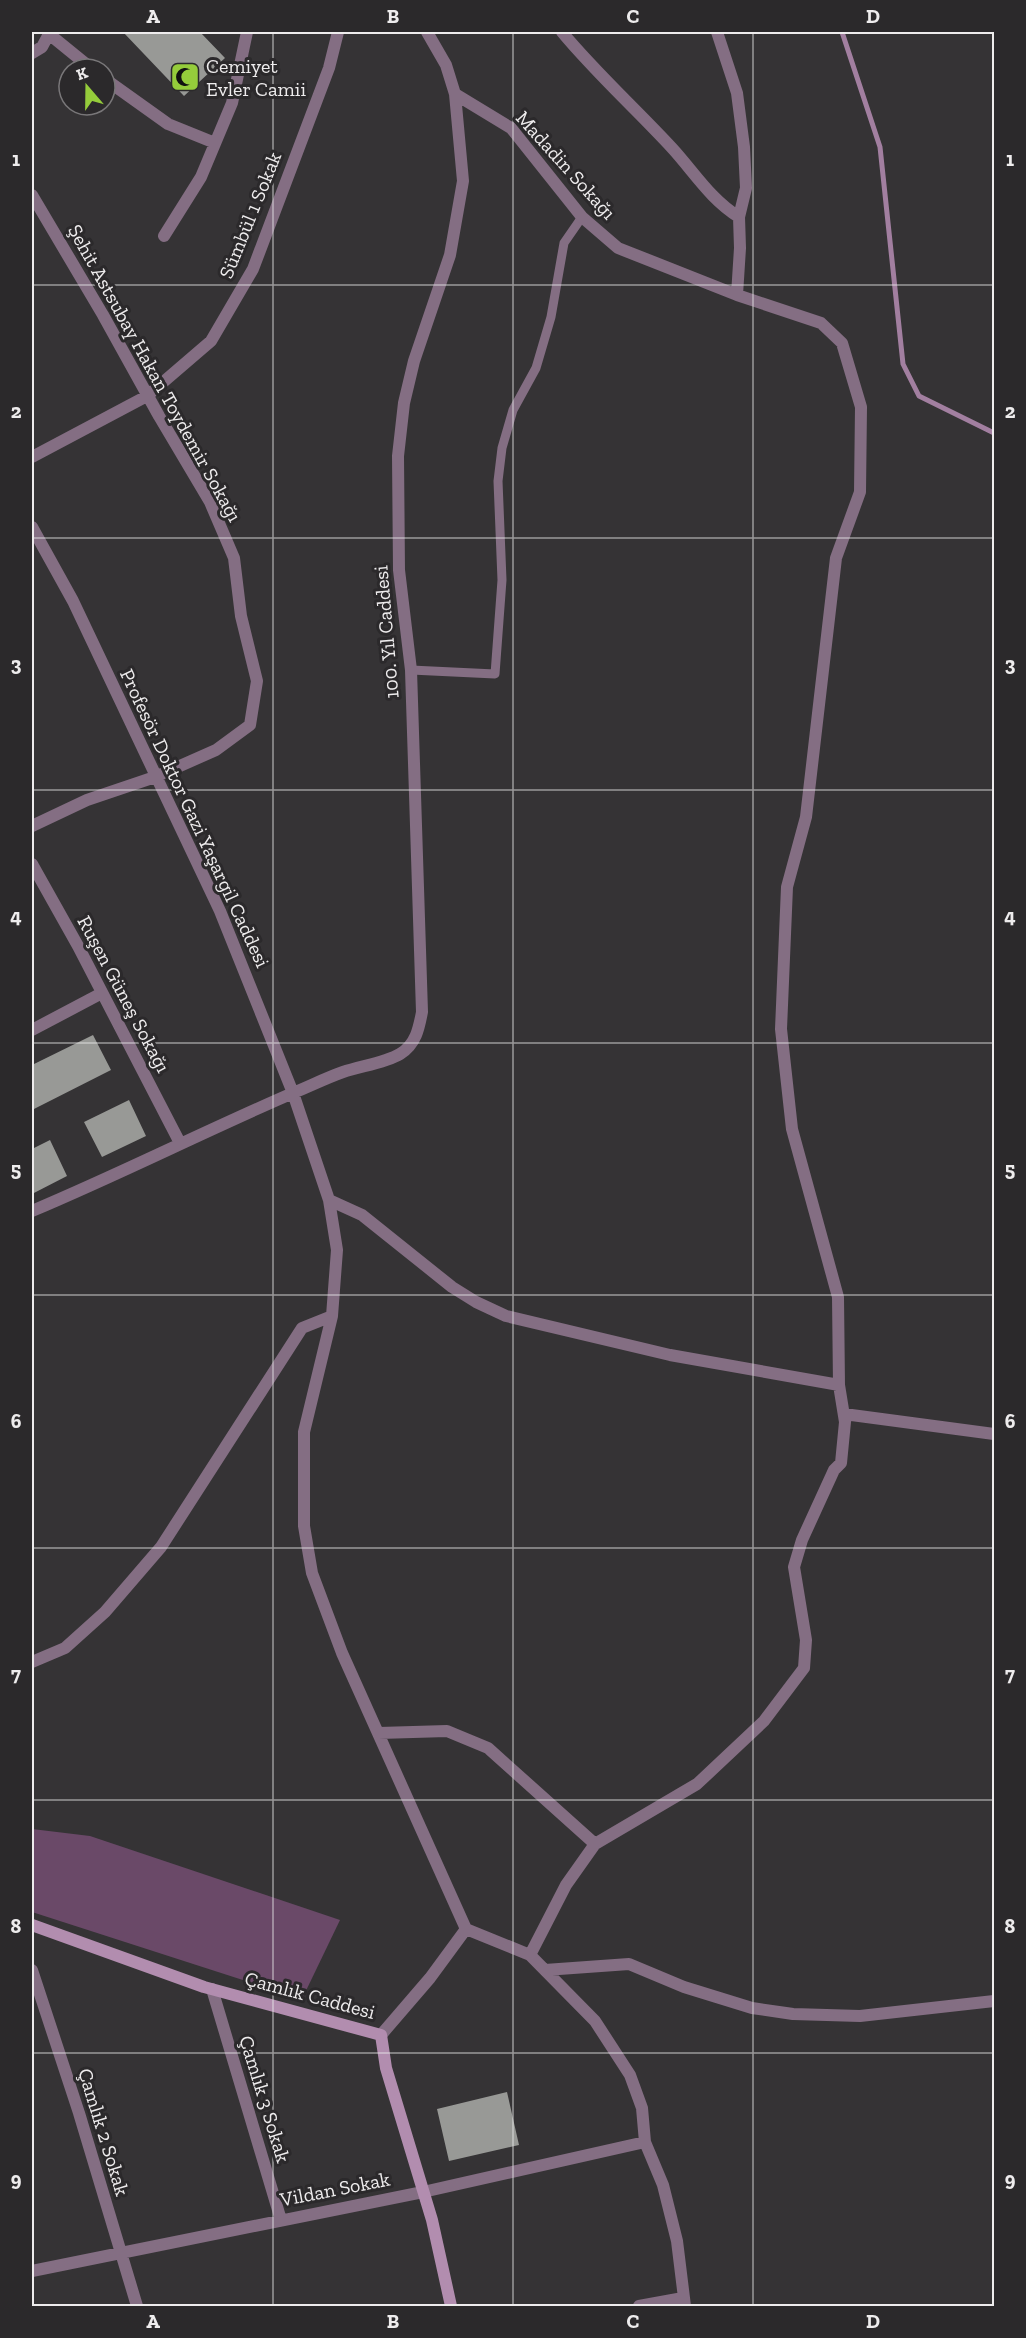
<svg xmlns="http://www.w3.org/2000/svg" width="1026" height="2338" font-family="'Zilla Slab',serif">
<rect width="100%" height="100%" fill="#353335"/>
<path fill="#6a4968" d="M32 1829 90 1836 340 1920 302 1999 32 1912Z"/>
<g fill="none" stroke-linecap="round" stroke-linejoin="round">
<path stroke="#a27fa0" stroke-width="5" d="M842 32 880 147 903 364 919 396 994 433"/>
</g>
<path fill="#989996" d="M123 32H200L225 58 184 96Z
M93 1035 111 1070 32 1110V1065Z
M129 1100 146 1136 102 1157 84 1122Z
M50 1140 67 1176 32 1194V1149Z
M507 2092 519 2145 449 2161 437 2109Z"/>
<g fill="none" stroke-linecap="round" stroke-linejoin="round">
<path stroke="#846e83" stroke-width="9" d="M411 670 495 674 502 580 498 481 502 448 513 410 536 368 551 317 564 243 582 217"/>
<path stroke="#846e83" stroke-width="12" d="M562 32C596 73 636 109 672 148 694 172 711 200 739 217
M717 32 737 93 744 147 746 188 739 217 740 248 737 295
M49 34 92 69
M32 53 42 47 50 32
M105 79 168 124 215 143
M455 94 511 128 582 217 618 248 737 295 821 323 842 343 861 407 860 492 836 558 806 817 787 887 781 1029 792 1129 838 1297 839 1385 845 1422 841 1463 834 1470 802 1540 794 1567 806 1640 804 1668 764 1721 697 1784 595 1844 566 1885 530 1955
M32 195 103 315 159 416 210 502 234 558 241 616 257 681 250 725 216 750 155 777 87 800 32 826
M164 236 201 177 232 103 247 32
M32 457 147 396 211 341 253 269 329 68 338 32
M32 527 73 601 220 911 293 1093 329 1200 337 1250 332 1316 304 1432V1526L312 1573 342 1653 466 1929 530 1955 595 2021 630 2075 642 2108 645 2142 663 2185 677 2241 685 2306
M32 864 78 946 180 1143
M32 1030 102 993
M329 1200 362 1215 452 1287 476 1302 506 1316 670 1355 839 1385
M32 1211C120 1174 205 1131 293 1093 310 1086 326 1078 343 1072 360 1066 385 1063 400 1054 416 1044 419 1028 422 1012L411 670 399 570 398 456 404 403 414 361 450 255 463 181 455 94 446 65 427 32
M844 1414 994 1434
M32 1662 65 1648 105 1612 161 1547 302 1328 332 1316
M379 1733 447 1731 488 1748 595 1844
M32 1970 79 2113 137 2306
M545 1970 629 1964 684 1987 752 2008 793 2014 860 2016 994 2001
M212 1989 281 2220
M381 2035 430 1978 466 1929
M32 2271 423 2192 645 2142
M639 2306 683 2298"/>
<path stroke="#b28daf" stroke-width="12" d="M32 1925 204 1987 381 2035 386 2068 432 2220 451 2306"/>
</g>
<path fill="none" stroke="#eeeced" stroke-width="1.5" stroke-opacity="0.55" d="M273 32V2306M513 32V2306M753 32V2306M32 285H994M32 538H994M32 790H994M32 1043H994M32 1295H994M32 1548H994M32 1800H994M32 2053H994"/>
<defs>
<g id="mosque-square" transform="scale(1.5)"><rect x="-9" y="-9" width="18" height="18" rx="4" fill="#95cc3b" stroke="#2b292b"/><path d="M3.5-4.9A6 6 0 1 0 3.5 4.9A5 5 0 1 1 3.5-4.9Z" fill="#111"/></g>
</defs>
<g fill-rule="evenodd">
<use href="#mosque-square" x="185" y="77"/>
</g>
<g text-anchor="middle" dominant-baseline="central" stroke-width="6" stroke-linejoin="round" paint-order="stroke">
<g font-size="20" fill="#eeeced" stroke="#2b292b" text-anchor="start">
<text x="206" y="66">Cemiyet<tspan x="206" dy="23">Evler Camii</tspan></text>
</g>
<g font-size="20" fill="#eeeced" stroke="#2b292b">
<text transform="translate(566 165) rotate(48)">Madadin Sokağı</text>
<text transform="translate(250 215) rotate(-68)">Sümbül 1 Sokak</text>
<text transform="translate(155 373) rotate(61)">Şehit Astsubay Hakan Toydemir Sokağı</text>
<text transform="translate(386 632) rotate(-95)">100. Yıl Caddesi</text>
<text transform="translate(195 818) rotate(65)">Profesör Doktor Gazi Yaşargil Caddesi</text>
<text transform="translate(124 994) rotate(62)">Ruşen Güneş Sokağı</text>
<text transform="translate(310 1995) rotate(15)">Çamlık Caddesi</text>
<text transform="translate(265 2099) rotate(73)">Çamlık 3 Sokak</text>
<text transform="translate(104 2132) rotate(73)">Çamlık 2 Sokak</text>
<text transform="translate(335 2189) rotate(-11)">Vildan Sokak</text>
</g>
</g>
<rect width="1026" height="2338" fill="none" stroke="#2b292b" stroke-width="66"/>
<g transform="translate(87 87) rotate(340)"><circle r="28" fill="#2b292b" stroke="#797779" stroke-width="1.5"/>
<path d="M0-4.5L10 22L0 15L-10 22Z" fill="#95cc3b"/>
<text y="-9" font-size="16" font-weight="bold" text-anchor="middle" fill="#eeeced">K</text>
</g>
<rect x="33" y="33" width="960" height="2272" fill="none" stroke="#eeeced" stroke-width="2"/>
<g font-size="20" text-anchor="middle" font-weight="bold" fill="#eeeced">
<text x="153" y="23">A</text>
<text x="393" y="23">B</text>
<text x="633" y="23">C</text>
<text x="873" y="23">D</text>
<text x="16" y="166">1</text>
<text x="1010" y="166">1</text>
<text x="16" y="418">2</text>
<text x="1010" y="418">2</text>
<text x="16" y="671">3</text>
<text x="1010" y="671">3</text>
<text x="16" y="923">4</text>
<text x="1010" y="923">4</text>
<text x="16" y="1176">5</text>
<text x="1010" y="1176">5</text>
<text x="16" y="1428">6</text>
<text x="1010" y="1428">6</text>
<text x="16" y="1681">7</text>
<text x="1010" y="1681">7</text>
<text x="16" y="1933">8</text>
<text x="1010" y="1933">8</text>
<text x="16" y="2186">9</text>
<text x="1010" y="2186">9</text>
<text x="153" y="2328">A</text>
<text x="393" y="2328">B</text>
<text x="633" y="2328">C</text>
<text x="873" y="2328">D</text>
</g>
</svg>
